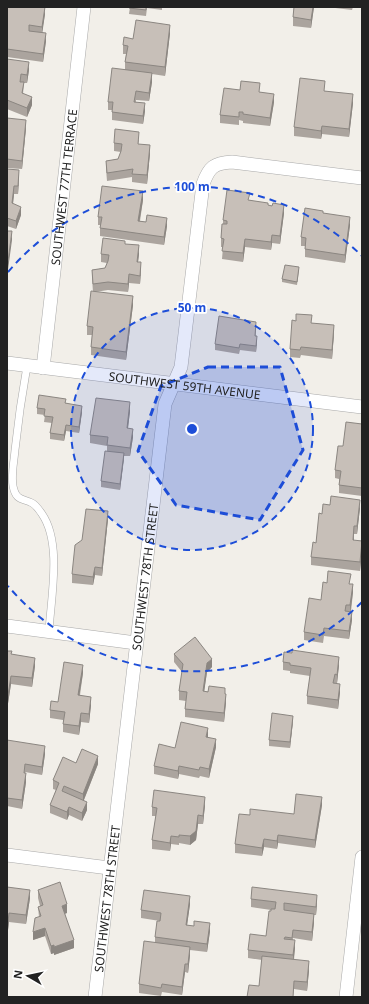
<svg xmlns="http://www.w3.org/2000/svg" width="369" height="1004" font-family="'Noto Sans',sans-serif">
<rect width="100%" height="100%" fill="#f2efe9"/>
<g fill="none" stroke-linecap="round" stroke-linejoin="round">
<g stroke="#a9a9a9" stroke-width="8">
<path id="lane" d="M27 366C22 394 18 422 15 450 14 462 11 475 13 486 16 501 22 498 32 503 36 505 40 511 42 514 62 543 51 597 49 631"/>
</g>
<g stroke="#a9a9a9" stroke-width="14">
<g id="street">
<path id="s1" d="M7 363 362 407"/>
<path id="s2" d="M43 368 84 7"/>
<path d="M7 626 136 643"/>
<path d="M7 855 109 868"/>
<path id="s3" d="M95 997 165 404 181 367 203 184C209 167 214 163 232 162L362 178"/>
<path d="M346 997 362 857"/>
</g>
</g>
<use href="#lane" stroke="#fff" stroke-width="7"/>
<use href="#street" stroke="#fff" stroke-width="13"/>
</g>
<path fill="#aba49e" d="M7 7 45 14 42 32 46 41 43 62 7 57Z
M130 7H162V10L147 8 146 16 129 14Z
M294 7H314L311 28 293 26V17Z
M327 7H353L352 10Z
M170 33 165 76 152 74V82L149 101 136 100V102L145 111 143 124 112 120V110H108V102L125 70V62L126 54H123V45L133 39Z
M7 59 29 70 27 83H24L23 94 32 105 27 117 7 109Z
M325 91 353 103 349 137 322 134 321 139 294 136V127Z
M260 92 274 102 270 126 243 123V121L239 120V125L220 123V115Z
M7 118 26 128 22 169 7 168Z
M139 140 138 144 150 153 147 184 132 182V177L107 181 106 169V161L118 159 121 152 114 151V143Z
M7 169 19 179 18 194H14L13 204 21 215 16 229 7 226Z
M143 200 140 221 167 226 164 245 100 236V225H98V217Z
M250 200 268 205 284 213 280 244 272 243 271 250 245 247 243 262 222 259 223 247H221V238L223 224V220Z
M323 213 350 225 345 263 305 257V246H301V237Z
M125 244 139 254 138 262 141 270 140 284 129 283 128 292 108 290 95 292 133 305 126 360 91 355V347L92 335H87V326L93 292 92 278V270L105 268 107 263 101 262V254Z
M299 270 297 285 282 282V279Z
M312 323 334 333 332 359 301 355 300 358 290 357V349Z
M256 328 255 336 257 342 256 352 240 350 239 354 215 350V344Z
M66 403 82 412 79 433 66 431 64 441 50 439V433L52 423 44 422 45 415 37 414V408Z
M130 411 128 428 133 437 130 456H124L120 490 101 487V481L107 451V446L90 443V435Z
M362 424V496L339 493V479L335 478V470Z
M360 508 357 534H354V541H362L360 571 311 565V557L316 543 322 514Z
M108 519 102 576 95 575 93 585 72 583V574Z
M350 584 353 592 351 612 352 620 349 639 324 636 323 643 304 640V632L321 600Z
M7 651 12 655 35 666 32 687 11 684 7 710Z
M174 654 212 667 207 672 204 691 225 694 226 702 224 722 185 717V709L186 701 179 700V691L182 672 174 662Z
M283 662 339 665 337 683H335L340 692 338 709 307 704V696L310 676 290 673V671L283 670Z
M83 673 80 695 91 705 89 723 81 722 79 735 63 732V720L50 718V710L58 702Z
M293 721 290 748 269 746V740Z
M208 737 216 747 209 778 200 776 199 778 179 774 178 779 154 774V766L175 748Z
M7 740 45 754 42 775 25 772 26 782 22 809 7 806Z
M76 763 98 764 84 800 87 810 82 821 69 815 67 820 50 813V805L56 790 53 789V780Z
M205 805 203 824H198L196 840 190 845 179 843V845L171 844 170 851 152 849V840L156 816H152V807Z
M322 805 315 848 278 843 277 849 264 847 262 856 235 853V844L250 815 294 814Z
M7 887 30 898 26 924 9 922 8 930H7Z
M38 890 67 913 65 914 74 948 54 955V953L51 954 45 936 33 940 39 917 38 907 40 906 38 898Z
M251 899 317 903 316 915H314V922L312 941 293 938V940L295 948 294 960 309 970 307 991 294 989 293 997H247L259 986 262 960 248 958V950L266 936 271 910 251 907Z
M190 904 187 925 210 931 207 952 190 950V955L188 973 185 972 182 995 162 992 161 996 139 993V984L155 942V937L160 921 141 918V910Z"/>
<path fill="#8b8681" d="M45 7V14L42 35V27Z
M313 7H314L311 28V20Z
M170 25V33L165 76V67Z
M46 33V41L43 62V54Z
M29 62V70L27 83V75Z
M152 73V82L149 101V93Z
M274 94V102L270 126V118Z
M353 94V103L349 137V129Z
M32 97V105L27 117V108Z
M145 103V111L143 124V116Z
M26 120V128L22 169V161Z
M322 126V134L321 139V131Z
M150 145V153L147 184V175Z
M19 170V179L18 194V186Z
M14 186V194L12 212V203Z
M143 191V200L138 229V221Z
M284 205V213L280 244V236Z
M21 207V215L16 229V221Z
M350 217V225L345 263V255Z
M167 218V226L164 245V237Z
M12 231V240L7 277V269Z
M272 235V243L271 250V242Z
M245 239V247L243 262V253Z
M139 245V254L137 270V262Z
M141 262V270L140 284V276Z
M129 274V283L128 292V284Z
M133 296V305L126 360V352Z
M256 322V328L255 342V336Z
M334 325V333L332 359V350Z
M257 336V342L256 352V346Z
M130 402V411L127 436V428Z
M82 406V412L79 433V427Z
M66 425V431L64 441V435Z
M133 429V437L130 456V448Z
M124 453V459L120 490V484Z
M360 500V508L357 534V526Z
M108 511V519L102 576V568Z
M354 526V534L353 549V540Z
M362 544V552L360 571V562Z
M95 567V575L93 585V577Z
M353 584V592L350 614V605Z
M352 612V620L349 639V631Z
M339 657V665L337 683V675Z
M35 658V666L32 687V678Z
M212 659V667L207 672 203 700V691L207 663Z
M83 665V673L78 703V695Z
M11 676V684L7 710V702Z
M340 684V692L338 709V700Z
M226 694V702L224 722V713Z
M91 697V705L89 723V714Z
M81 713V722L79 735V726Z
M293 716V721L290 748V742Z
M208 728V737L206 745V737Z
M216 739V747L209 778V769Z
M45 746V754L42 775V767Z
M98 756V764L83 802V794Z
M179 766V774L178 779V771Z
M26 773V782L22 809V800Z
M205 797V805L203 824V816Z
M322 797V805L315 848V840Z
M87 802V810L82 821V813Z
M69 807V815L67 820V812Z
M198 815V824L196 840 190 845V836Z
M278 835V843L277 849V841Z
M171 836V844L170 851V843Z
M264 839V847L262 856V848Z
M30 890V898L26 924V915Z
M317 895V903L316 915V907Z
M190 896V904L186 933V925Z
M67 904V913L62 914V906Z
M9 913V922L8 930V922Z
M314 914V922L312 941V932Z
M210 923V931L207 952V944Z
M45 928V936L33 940V932Z
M74 940V948L54 955V947Z
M295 940V948L293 964V955Z
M54 945V953L51 954V946Z
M190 947V955L188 973V964Z
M309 961V970L307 991V982Z
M185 964V972L182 995V987Z"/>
<path fill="#c7bfb8" stroke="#8b8681" d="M7 7H45L42 27 29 25V31L46 33 43 54 7 49Z
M130 7H146V10L129 8Z
M294 7H313L311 20 293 17Z
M136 20 170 25 165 67 125 62 128 46 123 45 124 37 133 39Z
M7 59 29 62 27 75 21 74 20 82H24L22 93 32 97 27 108 7 100Z
M112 68 152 73 149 93 136 91 134 102 145 103 143 116 112 112 113 102H108Z
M300 78 325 81 324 91 353 94 349 129 322 126 321 131 294 127Z
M241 81 260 83 259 92 274 94 270 118 243 114V112H239V117L220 115 224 88 240 90Z
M7 118 26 120 22 161 7 159Z
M115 129 139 132 138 144 150 145 147 175 132 174 133 169 107 173 106 161 118 159 121 151 122 144 114 143Z
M7 169 19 170 18 186H14L12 203 21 207 16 221 7 218Z
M102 186 143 191 138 221 146 222 147 215 167 218 164 237 100 228 102 217H98Z
M227 190 250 193 248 200 268 203V205L272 206 273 203 284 205 280 236 272 235 271 242 245 239 243 253 222 251 224 239 221 238 222 224H227V221L223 220Z
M305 208 323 211V213L350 217 345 255 305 249 306 238 301 237Z
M7 231H12L7 269Z
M103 238 125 241V244L139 245 137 262H141L140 276 129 274 128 284 108 282 93 284 92 270 105 268 108 261 109 255 101 254Z
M285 265 299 267 297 282 282 279Z
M91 291 133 296 126 352 91 347 93 327 87 326Z
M296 314 312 315 311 323 334 325 332 350 301 347 300 350 290 349 292 320 296 321Z
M219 316 256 322 255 336H257L256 346 240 344 239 348 215 344Z
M39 395 66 399 65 403 82 406 79 427 66 425 64 435 50 433 53 417 44 416 45 409 37 408Z
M96 398 130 402 127 428 133 429 130 448 107 445 108 437 90 435Z
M346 422 362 424V488L339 485 341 471 335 470 338 446H343Z
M105 451 124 453 120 484 101 481Z
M331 496 360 500 357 526H354L353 540 362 541 360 562 311 557 313 542 316 543 319 513 322 514 323 504 330 505Z
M86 509 108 511 102 568 95 567 93 577 72 574 75 545 82 540Z
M328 571 351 574 349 584H353L350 605H346L345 611 352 612 349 631 324 628 323 635 304 632 309 598 321 600 323 582 327 583Z
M195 637 212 659 207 663 203 691 208 692 209 686 225 688V694H226L224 713 185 709 187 692 179 691 183 664 174 654Z
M292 650 339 657 337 675 335 674 333 683 340 684 338 700 307 696 311 668 290 665V663L283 662 284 652 292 653Z
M7 651H12L11 654 35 658 32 678 11 676 7 702Z
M64 662 83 665 78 695 91 697 89 714 81 713 79 726 63 724 65 712 50 710 51 701 58 702Z
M272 713 293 716 290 742 269 740Z
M181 722 208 728 206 737 216 739 209 769 200 767 199 770 179 766 178 771 154 766 159 744 175 748Z
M7 740 45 746 42 767 25 764 24 773H26L22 800 7 798Z
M82 749 98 756 83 794 64 786 62 791 87 802 82 813 69 807 67 812 50 805 59 783 53 780 63 757 76 763Z
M154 790 205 797 203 816 198 815 196 831 190 836 179 835V837L171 836 170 843 152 840 157 808 152 807Z
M296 794 322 797 315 840 278 835 277 841 264 839 262 848 235 844 239 814 250 815V809L294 814Z
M60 882 67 904 62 906 74 940 54 947V945L51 946 45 928 33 932 35 918 41 916 38 907 43 905 38 890Z
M7 887 30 890 26 915 9 913 8 922H7Z
M252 887 317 895 316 907 284 903V910L314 914 312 932 293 930 292 938 285 937 284 939 295 940 293 955 248 950 250 934 266 936 269 911H271V909H275L276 902 251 899Z
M144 890 190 896 186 925 194 926V921L210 923 207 944 155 937 157 921H160L161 913 141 910Z
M144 941 190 947 188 964H185L182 987 162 984 161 988 139 984Z
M262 956 309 961 307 982 294 981 293 997H247L249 985 259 986Z"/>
<path fill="#1d4ed8" fill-opacity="0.2" stroke="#1d4ed8" stroke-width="3" stroke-dasharray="8 5" stroke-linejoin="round" d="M208 367H280L303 450 260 520 176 505 138 451 161 386Z"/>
<circle cx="192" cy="429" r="121" fill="#1d4ed8" fill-opacity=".12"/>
<g fill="none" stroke="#1d4ed8" stroke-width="2" stroke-dasharray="7 5">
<circle cx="192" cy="429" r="121"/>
<path d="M362 602A242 242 0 0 1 8 586M8 272A242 242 0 0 1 362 256"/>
</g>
<g text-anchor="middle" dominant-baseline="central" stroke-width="3.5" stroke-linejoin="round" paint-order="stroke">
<g font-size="12" fill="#222" stroke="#fff">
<text stroke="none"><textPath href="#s2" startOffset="182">SOUTHWEST 77TH TERRACE</textPath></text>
<text stroke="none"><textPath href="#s1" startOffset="179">SOUTHWEST 59TH AVENUE</textPath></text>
<text stroke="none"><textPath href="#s3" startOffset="423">SOUTHWEST 78TH STREET</textPath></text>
<text stroke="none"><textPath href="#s3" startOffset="99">SOUTHWEST 78TH STREET</textPath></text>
</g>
</g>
<circle cx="192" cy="429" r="6" fill="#1d4ed8" stroke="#fff" stroke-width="2"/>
<g font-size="12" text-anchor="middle" font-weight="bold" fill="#1d4ed8" stroke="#fff" stroke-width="3.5" stroke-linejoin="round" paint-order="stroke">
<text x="192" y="191">100 m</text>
<text x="192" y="312">50 m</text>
</g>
<rect width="369" height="1004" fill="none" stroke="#222222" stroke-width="16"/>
<g transform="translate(28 976) rotate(279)" stroke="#ffffff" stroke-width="3" paint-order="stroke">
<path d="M0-3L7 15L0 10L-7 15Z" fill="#222222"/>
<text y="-6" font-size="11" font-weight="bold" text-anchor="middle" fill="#222222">N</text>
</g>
</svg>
